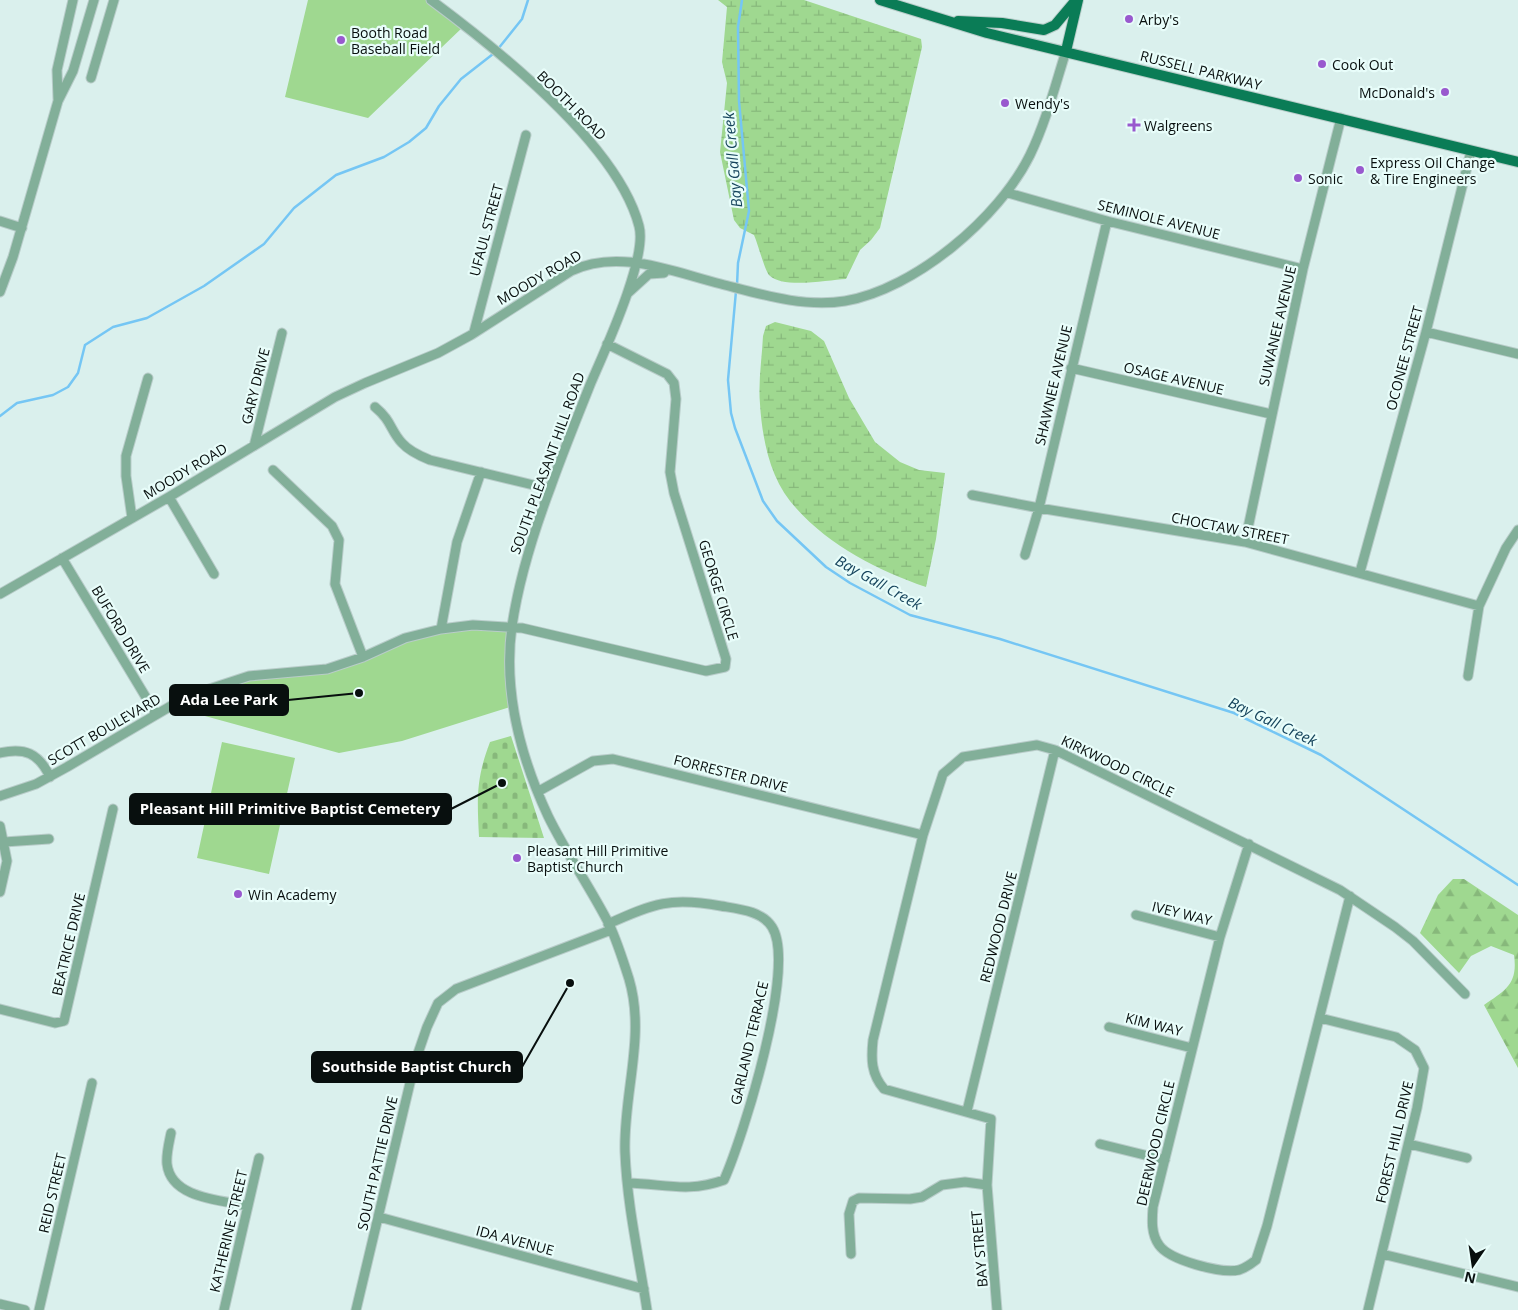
<svg xmlns="http://www.w3.org/2000/svg" width="1518" height="1310" font-family="'Open Sans',sans-serif">
<defs>
<pattern id="forest-firs" width="22" height="20" patternUnits="userSpaceOnUse" patternTransform="scale(1.25)"><rect width="22" height="20" fill="#9fd890"/><path d="M5 1l3.5 6h-7zM16 11l3.5 6h-7z" fill="#87b87b"/></pattern>
<pattern id="wetland-marsh" width="20" height="14" patternUnits="userSpaceOnUse" patternTransform="scale(1.25)"><rect width="20" height="14" fill="#9fd890"/><path d="M1 5h8M5 5V1M11 12h8M15 12V8" fill="none" stroke="#87b87b"/></pattern>
<pattern id="cemetery-stones" width="16" height="16" patternUnits="userSpaceOnUse" patternTransform="scale(1.25)"><rect width="16" height="16" fill="#9fd890"/><path d="M2 7V4a2 2 0 0 1 4 0v3zM10 15v-3a2 2 0 0 1 4 0v3z" fill="#87b87b"/></pattern>
</defs>
<rect width="100%" height="100%" fill="#daf0ed"/>
<path fill="#9fd890" d="M308 0H431L464 26 368 118 285 97Z
M509 628 508 697 510 707 402 741 339 753 183 710 185 705 249 678 328 671 441 630Z
M222 742 295 758 269 874 197 858Z"/>
<path fill="url(#forest-firs)" d="M1453 879H1464L1518 915V1068L1484 1005C1506 990 1518 984 1514 955L1491 946 1471 956 1459 973 1420 933 1438 895Z"/>
<path fill="url(#wetland-marsh)" d="M718 0H804L921 39 922 47 880 228 871 240 860 250 846 279C828 280 782 289 769 275 764 268 758 244 754 235L740 228 734 220 720 152 727 83 722 62 727 7Z
M775 322 811 331 824 341 849 398 875 442 900 462 919 470 945 473 936 539 926 587C876 570 824 543 790 501 769 475 762 436 760 404 758 382 762 358 763 336L766 326Z"/>
<path fill="url(#cemetery-stones)" d="M511 736 544 838 479 837C477 797 476 779 490 742Z"/>
<g fill="none" stroke-linecap="round" stroke-linejoin="round">
<path stroke="#75c6f4" stroke-width="2.5" d="M498 49 522 19 528 0
M737 285 738 263 749 211 739 101 738 27 742 0
M736 291 728 380 731 413 735 428 763 501 777 521 826 567 850 583 910 615 1000 639 1234 713 1321 755 1518 885
M0 416 17 403 53 395 68 387 78 373 85 345 113 327 147 318 204 286 264 244 294 208 336 175 384 157 409 142 426 128 439 106 461 79 493 54"/>
<g stroke="#b8ccc9" stroke-width="11">
<path id="minor" d="M431 0C497 49 618 145 639 226 648 258 604 352 590 385 577 418 563 452 551 486 534 531 519 578 512 626 503 691 521 758 548 816 566 853 590 887 609 924 617 941 623 960 629 979 646 1036 623 1094 625 1152 627 1205 639 1257 647 1310
M91 78 114 0
M58 99 57 70 73 0
M1008 193 1107 221 1303 269
M0 221 22 228
M0 292 13 257 58 101 73 71 94 0
M627 294 649 274 664 273
M474 332 526 135
M1426 332 1518 354
M1071 368 1271 414
M375 407C392 421 390 430 402 443 409 451 420 456 430 460L550 489
M254 446 282 333
M273 470 332 526 339 540 335 584 363 657
M972 495 1039 508 1245 542 1479 606
M169 497 214 574
M132 518 126 476V456L148 378
M1245 542 1303 269 1341 118
M1025 555 1039 508 1107 221
M62 558 156 714
M1360 572 1426 332 1471 151
M0 594 169 497 335 397 365 383 438 353 471 335 571 271C619 248 673 272 721 284 760 294 804 308 845 301 915 289 999 218 1030 155 1046 122 1055 86 1066 51
M441 629 457 542 481 472
M1468 676 1479 606 1506 548 1518 530
M0 753C24 747 39 753 50 777
M539 791 593 761 613 759 923 835
M0 796 36 784 67 767 188 696 249 676 327 669 363 657 405 638 441 629 473 625 522 628 706 671 725 667 726 659 674 493 670 472 676 399 674 383 667 374 607 344
M0 826 7 861 0 892
M4 842 49 839
M1249 844 1220 937 1153 1207C1152 1220 1151 1234 1159 1245 1169 1260 1221 1274 1239 1270 1245 1268 1251 1264 1256 1260L1267 1226 1350 896
M1136 915 1220 937
M608 924C654 903 671 897 721 906 739 909 762 911 772 927 797 966 743 1137 724 1180 688 1193 665 1184 628 1183
M0 1009 55 1023 64 1021 113 809
M1320 1018 1396 1037 1415 1050 1424 1068 1417 1108 1368 1310
M1109 1027 1192 1048
M967 1111 1055 750
M171 1133C169 1143 166 1154 167 1164 171 1199 222 1200 248 1206
M1100 1144 1165 1160
M1409 1144 1467 1158
M379 1217 644 1289
M851 1254 849 1214 853 1201 859 1198 910 1199 922 1197 942 1185 965 1182 987 1185
M1382 1254 1518 1287
M0 1304 25 1310
M39 1310 92 1083
M224 1310 259 1158
M356 1310 415 1062 427 1027 438 1003 456 989 611 930
M997 1310 987 1185 991 1119 884 1089C871 1074 871 1059 873 1040L923 835 943 774 963 757 1037 745 1055 750 1340 890 1395 927 1413 941 1465 994"/>
</g>
<g stroke="#b8ccc9" stroke-width="12">
<path id="major" d="M880 0 987 33 1518 162
M958 21 1002 23 1044 30 1055 25 1076 0
M1066 51 1078 0"/>
</g>
<use href="#minor" stroke="#82af99" stroke-width="9"/>
<use href="#major" stroke="#0a7c56" stroke-width="10"/>
</g>
<g fill="#9959ce" stroke="#e8fdfa" stroke-width="2">
<circle cx="1129" cy="19" r="5"/>
<circle cx="341" cy="40" r="5"/>
<circle cx="1322" cy="64" r="5"/>
<circle cx="1445" cy="92" r="5"/>
<circle cx="1005" cy="103" r="5"/>
<path d="M1131.5 117.5h5v5h5v5h-5v5h-5v-5h-5v-5h5z"/>
<circle cx="1360" cy="170" r="5"/>
<circle cx="1298" cy="178" r="5"/>
<circle cx="517" cy="858" r="5"/>
<circle cx="238" cy="894" r="5"/>
</g>
<g text-anchor="middle" dominant-baseline="central" stroke-width="4.5" stroke-linejoin="round" paint-order="stroke">
<g font-size="14" fill="#080f0e" stroke="#e8fdfa" text-anchor="start">
<text x="1139" y="19">Arby's</text>
<text x="351" y="32">Booth Road<tspan x="351" dy="16">Baseball Field</tspan></text>
<text x="1332" y="64">Cook Out</text>
<text x="1435" y="92" text-anchor="end">McDonald's</text>
<text x="1015" y="103">Wendy's</text>
<text x="1144" y="125">Walgreens</text>
<text x="1370" y="162">Express Oil Change<tspan x="1370" dy="16">&amp; Tire Engineers</tspan></text>
<text x="1308" y="178">Sonic</text>
<text x="527" y="850">Pleasant Hill Primitive<tspan x="527" dy="16">Baptist Church</tspan></text>
<text x="248" y="894">Win Academy</text>
</g>
<g font-size="14" fill="#080f0e" stroke="#e8fdfa">
<text transform="translate(1201 70) rotate(14)">RUSSELL PARKWAY</text>
<text transform="translate(572 105) rotate(45)">BOOTH ROAD</text>
<text transform="translate(1159 219) rotate(14)">SEMINOLE AVENUE</text>
<text transform="translate(486 230) rotate(-75)">UFAUL STREET</text>
<text transform="translate(539 277) rotate(-30)">MOODY ROAD</text>
<text transform="translate(1277 326) rotate(-77)">SUWANEE AVENUE</text>
<text transform="translate(1404 358) rotate(-75)">OCONEE STREET</text>
<text transform="translate(1174 378) rotate(13)">OSAGE AVENUE</text>
<text transform="translate(1053 385) rotate(-77)">SHAWNEE AVENUE</text>
<text transform="translate(255 386) rotate(-76)">GARY DRIVE</text>
<text transform="translate(547 463) rotate(-70)">SOUTH PLEASANT HILL ROAD</text>
<text transform="translate(185 471) rotate(-31)">MOODY ROAD</text>
<text transform="translate(1230 528) rotate(11)">CHOCTAW STREET</text>
<text transform="translate(719 590) rotate(73)">GEORGE CIRCLE</text>
<text transform="translate(121 629) rotate(59)">BUFORD DRIVE</text>
<text transform="translate(104 729) rotate(-30)">SCOTT BOULEVARD</text>
<text transform="translate(1118 766) rotate(26)">KIRKWOOD CIRCLE</text>
<text transform="translate(731 773) rotate(14)">FORRESTER DRIVE</text>
<text transform="translate(1182 913) rotate(14)">IVEY WAY</text>
<text transform="translate(998 927) rotate(-76)">REDWOOD DRIVE</text>
<text transform="translate(68 944) rotate(-77)">BEATRICE DRIVE</text>
<text transform="translate(1154 1024) rotate(14)">KIM WAY</text>
<text transform="translate(749 1043) rotate(-77)">GARLAND TERRACE</text>
<text transform="translate(1394 1142) rotate(-77)">FOREST HILL DRIVE</text>
<text transform="translate(1155 1143) rotate(-77)">DEERWOOD CIRCLE</text>
<text transform="translate(377 1163) rotate(-77)">SOUTH PATTIE DRIVE</text>
<text transform="translate(52 1193) rotate(-77)">REID STREET</text>
<text transform="translate(228 1231) rotate(-77)">KATHERINE STREET</text>
<text transform="translate(515 1240) rotate(15)">IDA AVENUE</text>
<text transform="translate(979 1249) rotate(-95)">BAY STREET</text>
</g>
<g font-size="15" font-style="italic" fill="#16445c" stroke="#e8fdfa">
<text transform="translate(732 160) rotate(-95)">Bay Gall Creek</text>
<text transform="translate(879 582) rotate(29)">Bay Gall Creek</text>
<text transform="translate(1273 721) rotate(25)">Bay Gall Creek</text>
</g>
</g>
<path fill="none" stroke="#080f0e" stroke-width="2" d="M359 693L288 700M502 783L451 809M570 983L522 1067"/>
<g fill="#080f0e" stroke="#e8fdfa" stroke-width="2">
<circle cx="359" cy="693" r="5"/>
<circle cx="502" cy="783" r="5"/>
<circle cx="570" cy="983" r="5"/>
</g>
<g fill="#080f0e" stroke="#080f0e" stroke-width="2">
<rect x="170" y="685" width="118" height="30" rx="5"/>
<rect x="130" y="794" width="321" height="30" rx="5"/>
<rect x="312" y="1052" width="210" height="30" rx="5"/>
</g>
<g font-size="15" text-anchor="middle" font-weight="bold" fill="#fff">
<text x="229" y="705">Ada Lee Park</text>
<text x="290" y="814">Pleasant Hill Primitive Baptist Cemetery</text>
<text x="417" y="1072">Southside Baptist Church</text>
</g>
<g transform="translate(1473 1265) rotate(193)" stroke="#e8fdfa" stroke-width="4" paint-order="stroke">
<path d="M0-4L9 19L0 12L-9 19Z" fill="#080f0e"/>
<text y="-8" font-size="14" font-weight="bold" text-anchor="middle" fill="#080f0e">N</text>
</g>
</svg>
